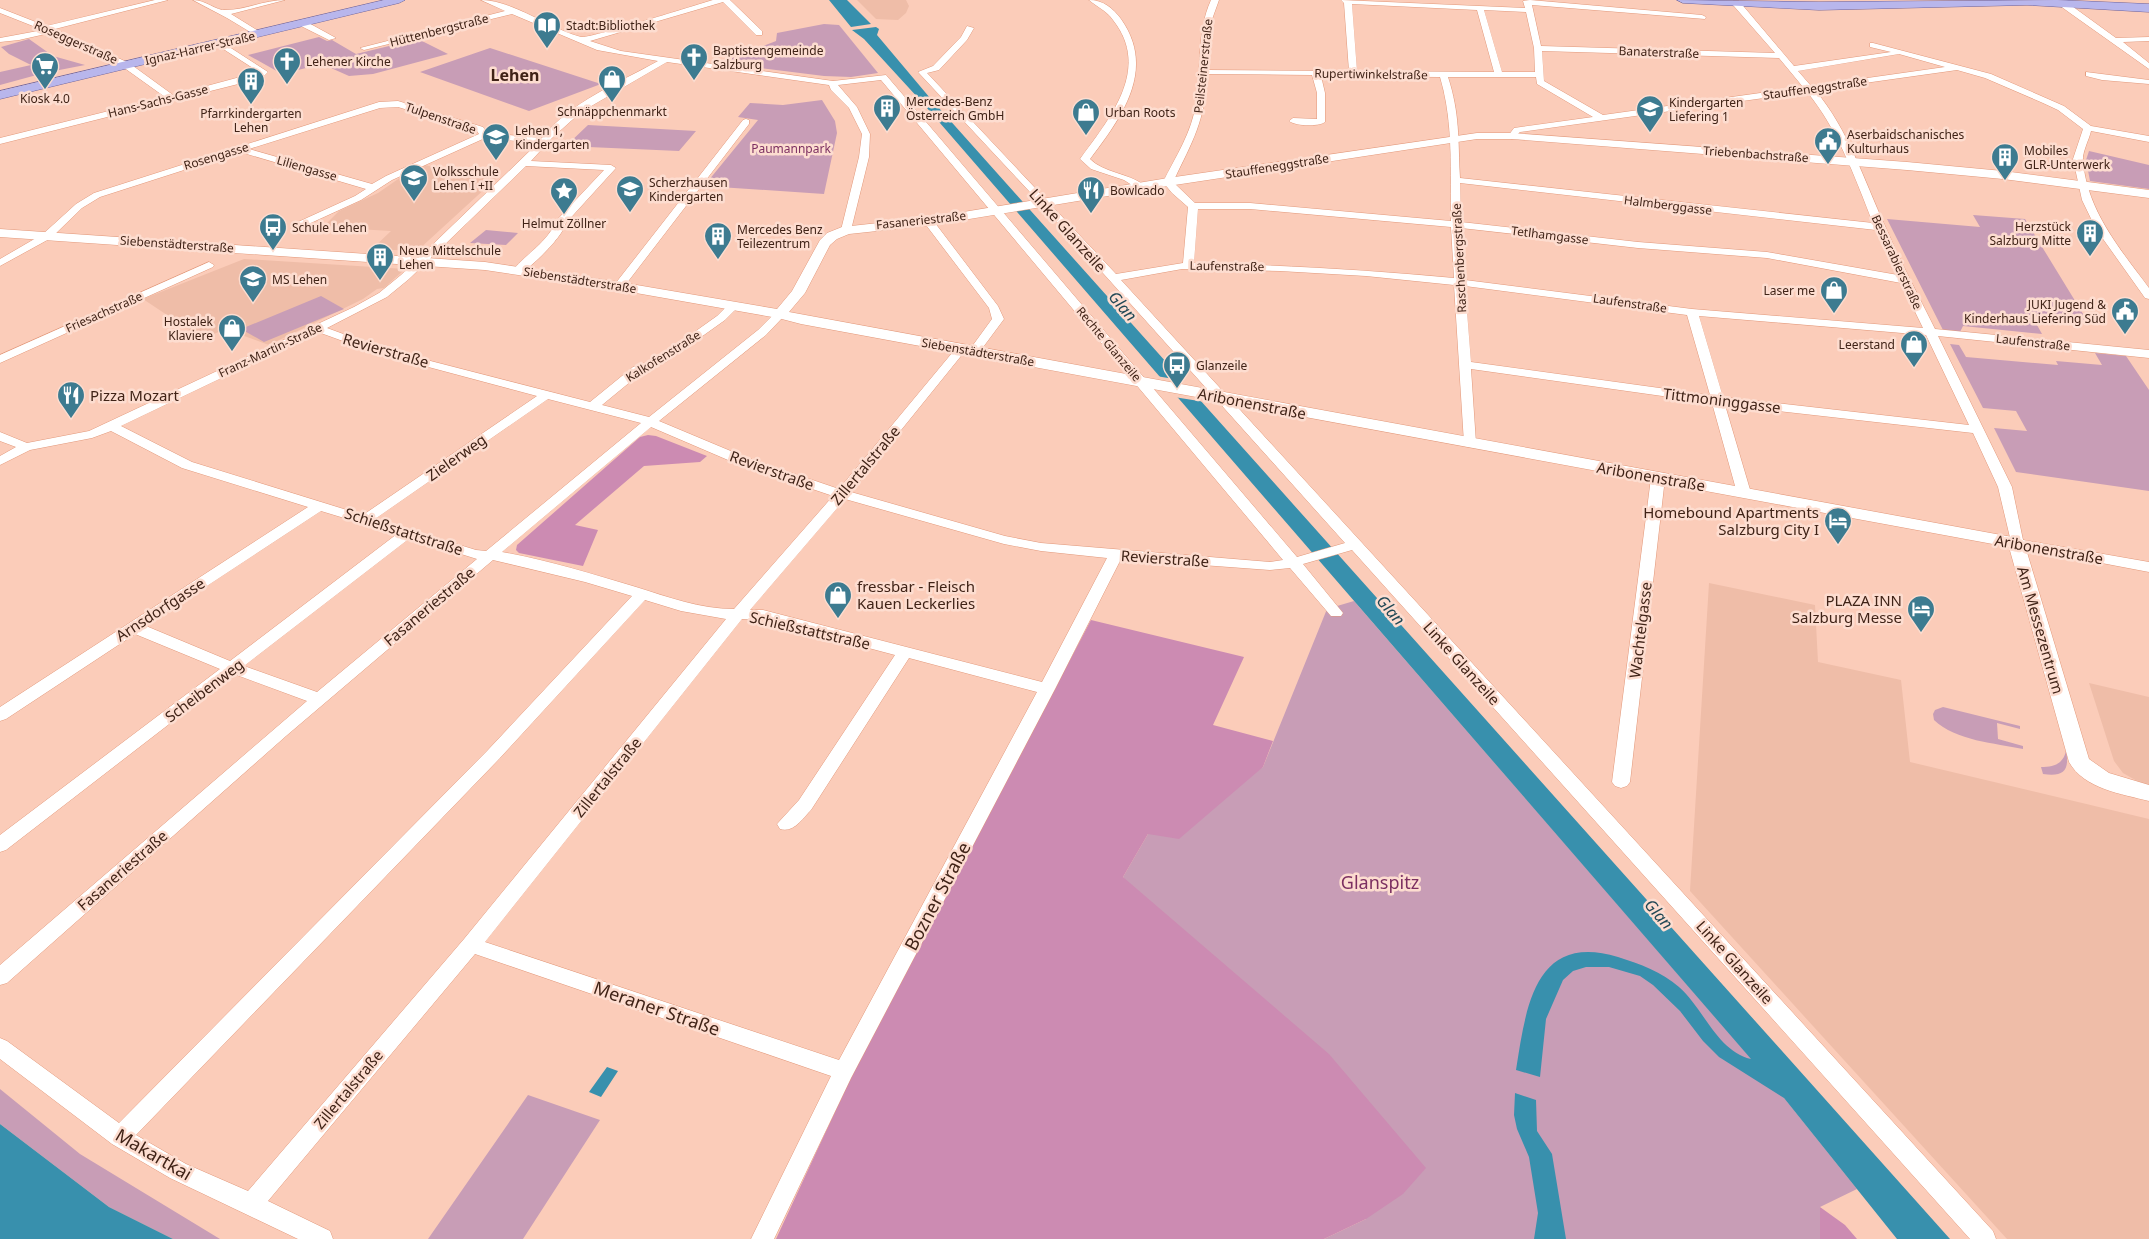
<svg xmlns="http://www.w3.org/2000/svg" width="2149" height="1239" font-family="'Noto Sans',sans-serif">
<rect width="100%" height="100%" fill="#fbccb9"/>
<path fill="#efbda8" d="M857 0H906L909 6 906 13 898 20 876 19Z
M425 165 458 173 500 175 417 251 372 249 391 231 323 227 339 211 378 193 404 175Z
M244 259 405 269 384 288 377 289 363 299 269 345 225 329 203 339 143 299Z
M1709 583 1815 605 1818 662 1901 680 1910 762 2149 819V1239H2007L1690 891Z
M2089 683 2149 697V785L2137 781 2123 773 2114 761Z"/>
<path fill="#c89db6" d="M824 24 839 25 878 73 851 77 824 76 719 63 776 41 777 33Z
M319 37 327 41 332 40 356 54 418 39 448 54 373 74 349 76 322 64 282 74 248 55Z
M29 39 53 56 85 65 44 73 0 85V72L31 65 9 54 1 47Z
M490 48 601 84 529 111 420 72Z
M822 100 835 121 837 133 824 194 704 186 758 120 738 117 750 103 783 105Z
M588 125 696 131 679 151 566 146Z
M2089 151 2149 165V189L2090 181 2086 160Z
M1973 215 2025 219 2088 322 2032 316 2042 334 1963 326 1960 332 1943 330 1887 219 1980 227Z
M486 230 518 233 506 245 470 243Z
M321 296 344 309 264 342 241 329Z
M1950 344 1959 345 1966 357 2058 365 2056 361 2102 365 2095 353 2126 356 2149 390V491L2016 472 1994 428 2027 431 2016 411 1983 408Z
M1354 601 1769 1079 1857 1189 1820 1207V1239H1324L1366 1219 1123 877 1148 834 1263 767 1327 609Z
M1943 707 2020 726V729L1997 723 1998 739 2023 746V749C1995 743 1956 741 1934 720L1933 714 1935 710Z
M2066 751C2070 771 2063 777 2043 774L2041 767C2054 767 2063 764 2066 751Z
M0 1089 80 1154 220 1239H173L109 1207 0 1124Z
M528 1095 600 1120 523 1239H428Z"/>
<path fill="#cc8bb2" d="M648 435 656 436 707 456 700 462 644 466 575 525 598 530 583 566 519 553 516 550 517 545 640 437Z
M1091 620 1244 657 1213 725 1273 741 1263 767 1179 839 1148 834 1123 877 1329 1054 1426 1168 1403 1194 1366 1219 1324 1239H776L853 1073Z
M1820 1207 1845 1225 1857 1239H1820Z"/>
<path fill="#3890ad" d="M829 0H847L871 24 851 27Z
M876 27 879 29 877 35 930 98 1950 1239H1897L1784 1098 1719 1057 1703 1041 1680 1011 1653 985 1640 976 1609 967H1586L1573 971 1563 980 1546 1019 1540 1077 1516 1070C1526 1008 1534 932 1618 957 1640 964 1662 972 1679 987 1704 1009 1717 1051 1751 1059L920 100 864 39 852 30Z
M607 1067 618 1071 601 1097 589 1092Z
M1515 1093 1536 1100 1537 1131 1552 1154 1566 1239H1534L1538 1213 1529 1157 1517 1129 1514 1115Z
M0 1124 109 1207 173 1239H0Z"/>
<path fill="#fbccb9" d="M1156 376 1186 381 1205 402 1174 397Z"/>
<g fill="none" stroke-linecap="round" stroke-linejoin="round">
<g stroke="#e2987a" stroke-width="1">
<path id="minor" d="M155 0H168L55 29 129 63 173 95 259 72 217 45 216 43 220 41 268 72 262 78 0 144V138L165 97 123 67 86 48 50 33 19 40 0 42V38L43 30 0 13V8L46 26Z
M193 0C206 0 216 11 226 10 245 10 264 0 285 0L231 14 260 32 261 34 257 36 227 18Z
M481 0C513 0 549 29 581 37 589 39 696 5 713 0H730L762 31V35H756L723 2 590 41 621 51 833 81 886 75 1297 557 1345 543 1042 205 918 72 933 66 961 37 967 26 974 28 967 40 939 70 927 73 1116 274 1183 263 1188 207 1172 193 1163 182C1176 156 1192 132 1196 103 1202 68 1196 33 1211 0H1219L1210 25 1207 70 1349 71 1344 3 1341 0 1525 8 1523 1 1530 0 1702 15 1706 17 1705 19 1532 5 1541 46 1775 53 1733 5V1H1739L1794 66 1891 52 1870 47V43H1873L1991 74 2064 106 2091 126 2149 136V142L2091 131C2089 140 2082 152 2083 161 2087 211 2121 250 2149 288V299L2145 298 2096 229 2082 200 2073 159 2083 129 2058 110 2043 103 1985 78 1957 70 1815 90C1848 129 1864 180 1885 226 1900 261 1918 295 1935 329L2149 350V358L1938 336 2012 487 2023 540 2149 562V572L2012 546 1998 487 1973 433 1725 405 1751 493 1744 497 1737 493 1712 403 1471 369 1476 443 1470 447 1465 446 1464 443 1454 285 1366 276 1280 271 1182 269 1121 280 1993 1231 1996 1239H1970L1352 550 1303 564 1343 613 1341 616H1331L1290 568 1270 570 1121 559 1055 689 851 1078 774 1239H751L831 1076 475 954 268 1201 330 1231 333 1239H298L170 1178 112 1144 0 1059V1038L7 1041 119 1123 487 751 632 596 585 582 493 560 286 736 7 983 0 985V965L307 701 234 674 6 850 0 852V835L220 669 135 634 6 719 0 721V707L308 507 182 468 111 431 92 438 30 450 0 465V456L16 447 0 441V432L27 443 89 431 354 307 379 293 401 275 538 143 485 138 392 180 361 200 302 227 297 224 298 222 355 196 366 189 240 152 100 197 82 208 51 238 0 266V259L43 234 76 204 94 193 379 102 398 101 483 127 487 133 542 138C570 102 619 83 658 61L597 50 512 14 364 50 360 48 505 11ZM1352 4 1477 10 1494 72 1357 71ZM1484 10 1526 12 1534 48 1535 72H1502ZM1542 51 1779 58 1803 87 1603 115 1544 81ZM1899 54 1945 67 1811 86 1798 71ZM667 62 829 85 831 90 849 108 862 134 859 157 841 230 846 233 851 230 869 157 870 134 857 107 838 85 881 80 1283 560 1270 562 1041 543 1005 536 851 492 965 351 967 349 961 346 957 347 839 489 745 457 659 421 766 335 784 316 786 314 784 312H776L758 330 649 417 602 405 641 373 666 362 725 320 739 306 737 304H729L717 316 658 358 633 367 590 402 384 349 327 328 387 297 409 279 526 166 604 170 556 221C548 242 527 253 513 270L514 272C518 273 519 274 522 272 532 267 565 234 565 224L616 168 611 165 531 161 552 138 581 112ZM1207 74 1312 75 1317 93V119L1293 118 1289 121C1295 126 1319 127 1325 122V93L1321 76 1440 77C1454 124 1450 172 1451 221L1250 203H1195L1173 182C1193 140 1205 122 1207 74ZM1448 77H1536L1537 84 1593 117 1514 128 1508 136 1512 139 1520 132 1807 92C1838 129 1855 178 1873 223L1460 178C1458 139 1460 114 1448 77ZM398 107 477 131 479 134 386 176 372 184 249 149 380 108ZM1460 183 1876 230 1898 275 1767 252 1638 242 1461 222ZM1198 209H1250L1451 227 1454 278C1367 270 1281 265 1194 263ZM1461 228 1638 248 1767 258 1901 283 1923 328 1692 309 1465 280ZM1465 286 1687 315 1710 395 1471 362ZM1699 316 1926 335 1969 425 1723 397ZM318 332 376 353 537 396 363 515 192 462 121 426ZM548 399 641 423 486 551 476 550 375 519ZM651 427 735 463 833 496 734 609C700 609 668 597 636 587 592 574 547 560 502 552ZM845 499 1004 544 1041 551 1107 558 1042 682 763 610H750ZM321 511 397 534 230 661 146 626ZM410 538 477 559 317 692 244 666ZM645 600 681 611 726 619 464 939 248 1191 186 1164 136 1135 499 759ZM742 619 763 620 895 655 799 800 777 824 780 829C794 833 802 819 811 810L909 658 1037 692 839 1060 485 942Z
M1089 0C1103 0 1113 8 1121 19 1157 70 1121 118 1090 159 1104 173 1128 173 1144 185V189H1138L1124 180 1091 169 1080 159C1109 119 1152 69 1113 20 1107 11 1097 7 1089 0Z
M2059 1H2065L2116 38 2149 37V41L2123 42 2149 63V69L2070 13 2059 5Z
M299 21H305L336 38 329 40 299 25Z
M2086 72 2149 80V84L2102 80 2086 76Z
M746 119 749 120V124L623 288H615L614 286 615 284 743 120Z
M928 218 932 219 998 306 1004 319 978 354H970L968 352 992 319 989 308 923 221Z
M209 262 214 265 213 267 0 363V355Z
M1658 474 1665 478 1630 782 1627 786 1621 788 1615 786 1612 782 1651 478Z"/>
</g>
<g stroke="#e2987a" stroke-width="1">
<path id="tertiary" d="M1477 133H1512L1907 162 2003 171 2149 190V198L2003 179 1907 170 1512 139H1477L1168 186 933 225 849 234 837 239 830 245 805 293 789 312 2023 539 2089 759 2109 773 2149 785V801C2122 794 2084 789 2069 762L2009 547 801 324 778 318 619 290 485 270 0 237V229L485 262 619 282 777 309 792 291 820 240 827 233 842 227 933 217 1168 178Z"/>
</g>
<g stroke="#6f6399" stroke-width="1">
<path id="primary" d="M384 0H405L399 3 0 99V91Z
M1677 0 1819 2 2057 0 2149 4V12L2027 5 1819 10 1683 3Z"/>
</g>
<use href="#minor" fill="#fff" fill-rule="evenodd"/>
<use href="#tertiary" fill="#fff" fill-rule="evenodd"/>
<use href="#primary" fill="#b8b6ec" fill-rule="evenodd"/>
</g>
<defs>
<g id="library-pin" transform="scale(1.4375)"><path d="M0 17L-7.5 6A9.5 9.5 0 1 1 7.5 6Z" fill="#3d7b90" stroke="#fdddd0"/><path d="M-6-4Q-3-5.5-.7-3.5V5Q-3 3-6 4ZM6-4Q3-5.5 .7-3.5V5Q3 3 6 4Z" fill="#fff"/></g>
<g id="church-pin" transform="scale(1.4375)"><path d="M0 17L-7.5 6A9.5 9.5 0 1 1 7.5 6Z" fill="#3d7b90" stroke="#fdddd0"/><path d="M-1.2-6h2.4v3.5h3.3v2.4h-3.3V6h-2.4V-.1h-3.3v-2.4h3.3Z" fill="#fff"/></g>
<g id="supermarket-pin" transform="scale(1.4375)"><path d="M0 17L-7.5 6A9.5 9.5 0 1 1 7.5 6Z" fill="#3d7b90" stroke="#fdddd0"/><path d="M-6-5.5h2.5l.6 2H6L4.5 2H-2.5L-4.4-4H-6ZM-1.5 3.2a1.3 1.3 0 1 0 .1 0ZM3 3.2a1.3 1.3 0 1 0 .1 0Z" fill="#fff"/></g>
<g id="shop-pin" transform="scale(1.4375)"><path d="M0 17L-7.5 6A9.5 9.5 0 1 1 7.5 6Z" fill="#3d7b90" stroke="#fdddd0"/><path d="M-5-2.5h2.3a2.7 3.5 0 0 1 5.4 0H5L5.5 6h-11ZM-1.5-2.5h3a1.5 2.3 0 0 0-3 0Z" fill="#fff"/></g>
<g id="building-pin" transform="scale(1.4375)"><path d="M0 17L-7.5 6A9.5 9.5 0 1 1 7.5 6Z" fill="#3d7b90" stroke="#fdddd0"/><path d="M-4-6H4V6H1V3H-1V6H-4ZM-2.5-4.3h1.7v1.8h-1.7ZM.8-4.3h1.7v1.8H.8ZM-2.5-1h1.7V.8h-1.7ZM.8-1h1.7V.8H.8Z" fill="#fff"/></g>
<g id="school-pin" transform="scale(1.4375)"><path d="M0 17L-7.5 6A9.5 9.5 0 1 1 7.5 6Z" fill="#3d7b90" stroke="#fdddd0"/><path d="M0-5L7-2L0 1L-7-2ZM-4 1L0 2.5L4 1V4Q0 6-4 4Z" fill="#fff"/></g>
<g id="civic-pin" transform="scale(1.4375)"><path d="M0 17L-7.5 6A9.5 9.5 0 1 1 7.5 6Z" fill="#3d7b90" stroke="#fdddd0"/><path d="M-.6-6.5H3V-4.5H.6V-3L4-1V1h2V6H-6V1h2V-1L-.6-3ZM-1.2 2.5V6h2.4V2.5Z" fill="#fff"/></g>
<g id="restaurant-pin" transform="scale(1.4375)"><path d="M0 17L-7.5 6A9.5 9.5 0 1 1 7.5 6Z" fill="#3d7b90" stroke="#fdddd0"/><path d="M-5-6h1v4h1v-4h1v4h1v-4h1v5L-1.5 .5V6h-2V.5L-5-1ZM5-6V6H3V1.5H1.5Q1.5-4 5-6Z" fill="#fff"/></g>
<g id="sight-pin" transform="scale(1.4375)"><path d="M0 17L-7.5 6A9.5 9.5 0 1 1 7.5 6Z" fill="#3d7b90" stroke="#fdddd0"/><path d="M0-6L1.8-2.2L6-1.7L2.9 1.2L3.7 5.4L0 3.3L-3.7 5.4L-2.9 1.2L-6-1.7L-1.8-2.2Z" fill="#fff"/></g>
<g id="bus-pin" transform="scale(1.4375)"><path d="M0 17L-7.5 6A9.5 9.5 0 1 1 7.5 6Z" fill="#3d7b90" stroke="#fdddd0"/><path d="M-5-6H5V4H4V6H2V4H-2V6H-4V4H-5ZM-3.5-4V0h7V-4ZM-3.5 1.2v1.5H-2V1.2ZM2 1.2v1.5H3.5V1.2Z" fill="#fff"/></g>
<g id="hotel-pin" transform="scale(1.4375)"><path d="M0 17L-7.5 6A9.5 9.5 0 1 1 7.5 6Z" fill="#3d7b90" stroke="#fdddd0"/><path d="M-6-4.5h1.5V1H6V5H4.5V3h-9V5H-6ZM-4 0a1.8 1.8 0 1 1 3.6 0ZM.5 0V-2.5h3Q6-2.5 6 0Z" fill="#fff"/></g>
</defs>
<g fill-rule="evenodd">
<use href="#library-pin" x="547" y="25"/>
<use href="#church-pin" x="694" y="57"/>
<use href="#church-pin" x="287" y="61"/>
<use href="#supermarket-pin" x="45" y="66"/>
<use href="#shop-pin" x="612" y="79"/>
<use href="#building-pin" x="251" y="81"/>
<use href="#building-pin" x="887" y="108"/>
<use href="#school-pin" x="1650" y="109"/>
<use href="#shop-pin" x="1086" y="112"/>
<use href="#school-pin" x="496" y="137"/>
<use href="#civic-pin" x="1828" y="141"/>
<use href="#building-pin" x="2005" y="157"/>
<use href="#school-pin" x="414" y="178"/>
<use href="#school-pin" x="630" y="189"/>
<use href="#restaurant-pin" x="1091" y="190"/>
<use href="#sight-pin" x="564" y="191"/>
<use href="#bus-pin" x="273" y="227"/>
<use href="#building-pin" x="2090" y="233"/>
<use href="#building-pin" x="718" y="236"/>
<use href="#building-pin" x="380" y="257"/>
<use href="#school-pin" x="253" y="279"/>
<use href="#shop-pin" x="1834" y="290"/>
<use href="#civic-pin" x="2125" y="311"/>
<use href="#shop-pin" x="232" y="328"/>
<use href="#shop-pin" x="1914" y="344"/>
<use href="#bus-pin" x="1177" y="365"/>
<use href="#restaurant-pin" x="71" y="395"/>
<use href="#hotel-pin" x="1838" y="521"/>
<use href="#shop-pin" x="838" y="595"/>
<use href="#hotel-pin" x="1921" y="609"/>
</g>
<g text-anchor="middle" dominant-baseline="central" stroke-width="5" stroke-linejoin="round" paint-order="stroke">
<g font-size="12" fill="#402317" stroke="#fdddd0" text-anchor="start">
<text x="566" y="25">Stadt:Bibliothek</text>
<text x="713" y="50">Baptistengemeinde<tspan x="713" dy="14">Salzburg</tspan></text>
<text x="306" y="61">Lehener Kirche</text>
<text x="45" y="98" text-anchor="middle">Kiosk 4.0</text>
<text x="906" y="101">Mercedes-Benz<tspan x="906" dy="14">Österreich GmbH</tspan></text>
<text x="1669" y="102">Kindergarten<tspan x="1669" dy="14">Liefering 1</tspan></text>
<text x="612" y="111" text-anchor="middle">Schnäppchenmarkt</text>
<text x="1105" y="112">Urban Roots</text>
<text x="251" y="113" text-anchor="middle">Pfarrkindergarten<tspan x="251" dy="14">Lehen</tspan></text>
<text x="515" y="130">Lehen 1,<tspan x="515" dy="14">Kindergarten</tspan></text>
<text x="1847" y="134">Aserbaidschanisches<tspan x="1847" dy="14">Kulturhaus</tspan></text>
<text x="2024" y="150">Mobiles<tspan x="2024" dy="14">GLR-Unterwerk</tspan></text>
<text x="433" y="171">Volksschule<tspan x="433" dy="14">Lehen I +II</tspan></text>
<text x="649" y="182">Scherzhausen<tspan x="649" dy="14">Kindergarten</tspan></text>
<text x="1110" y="190">Bowlcado</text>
<text x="564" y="223" text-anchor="middle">Helmut Zöllner</text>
<text x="2071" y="226" text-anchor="end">Herzstück<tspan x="2071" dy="14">Salzburg Mitte</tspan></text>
<text x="292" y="227">Schule Lehen</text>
<text x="737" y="229">Mercedes Benz<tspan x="737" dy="14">Teilezentrum</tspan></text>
<text x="399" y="250">Neue Mittelschule<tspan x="399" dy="14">Lehen</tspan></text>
<text x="272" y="279">MS Lehen</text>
<text x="1815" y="290" text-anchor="end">Laser me</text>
<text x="2106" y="304" text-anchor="end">JUKI Jugend &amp;<tspan x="2106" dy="14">Kinderhaus Liefering Süd</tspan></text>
<text x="213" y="321" text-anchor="end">Hostalek<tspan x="213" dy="14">Klaviere</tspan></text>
<text x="1895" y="344" text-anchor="end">Leerstand</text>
<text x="1196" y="365">Glanzeile</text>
</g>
<g font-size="12" fill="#402317" stroke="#fdddd0">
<text transform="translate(439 30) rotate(-14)">Hüttenbergstraße</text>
<text transform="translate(76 42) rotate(24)">Roseggerstraße</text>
<text transform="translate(200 48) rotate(-13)">Ignaz-Harrer-Straße</text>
<text transform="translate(1659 52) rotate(2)">Banaterstraße</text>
<text transform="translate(1203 66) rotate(-84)">Peilsteinerstraße</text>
<text transform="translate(1371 74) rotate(1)">Rupertiwinkelstraße</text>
<text transform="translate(1815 88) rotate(-8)">Stauffeneggstraße</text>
<text transform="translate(158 101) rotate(-14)">Hans-Sachs-Gasse</text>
<text transform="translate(441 118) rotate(19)">Tulpenstraße</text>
<text transform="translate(1756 154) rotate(4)">Triebenbachstraße</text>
<text transform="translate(216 156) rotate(-17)">Rosengasse</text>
<text transform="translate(1277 166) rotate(-9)">Stauffeneggstraße</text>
<text transform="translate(307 168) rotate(16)">Liliengasse</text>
<text transform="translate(1668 205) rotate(7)">Halmberggasse</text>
<text transform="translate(921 220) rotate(-6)">Fasaneriestraße</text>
<text transform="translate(1550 235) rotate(7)">Tetlhamgasse</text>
<text transform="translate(177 244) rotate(4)">Siebenstädterstraße</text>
<text transform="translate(1459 258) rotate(-93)">Raschenbergstraße</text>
<text transform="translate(1897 262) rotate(65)">Bessarabierstraße</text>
<text transform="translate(1227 266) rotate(1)">Laufenstraße</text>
<text transform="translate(580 280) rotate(9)">Siebenstädterstraße</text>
<text transform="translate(1630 303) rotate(8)">Laufenstraße</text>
<text transform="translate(104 312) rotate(-24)">Friesachstraße</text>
<text transform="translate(2033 342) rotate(6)">Laufenstraße</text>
<text transform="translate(1109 344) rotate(50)">Rechte Glanzeile</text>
<text transform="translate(270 350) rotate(-25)">Franz-Martin-Straße</text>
<text transform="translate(978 352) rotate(10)">Siebenstädterstraße</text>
<text transform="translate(663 356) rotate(-32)">Kalkofenstraße</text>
</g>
<g font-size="12" fill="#7c2f61" stroke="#fdddd0">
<text x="791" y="148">Paumannpark</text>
</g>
<g font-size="15" fill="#402317" stroke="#fdddd0">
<text transform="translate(1068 230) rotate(48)">Linke Glanzeile</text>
<text transform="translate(386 350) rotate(16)">Revierstraße</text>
<text transform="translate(1722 400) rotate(7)">Tittmoninggasse</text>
<text transform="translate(1252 403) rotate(11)">Aribonenstraße</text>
<text transform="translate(456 457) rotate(-35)">Zielerweg</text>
<text transform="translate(865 465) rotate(-50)">Zillertalstraße</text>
<text transform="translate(772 470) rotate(20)">Revierstraße</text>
<text transform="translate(1651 476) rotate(10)">Aribonenstraße</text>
<text transform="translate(404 531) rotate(18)">Schießstattstraße</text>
<text transform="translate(2049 549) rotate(10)">Aribonenstraße</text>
<text transform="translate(1165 558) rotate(4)">Revierstraße</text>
<text transform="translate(429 606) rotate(-40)">Fasaneriestraße</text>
<text transform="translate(160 609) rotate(-33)">Arnsdorfgasse</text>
<text transform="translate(810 630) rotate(13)">Schießstattstraße</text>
<text transform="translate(1640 630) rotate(-83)">Wachtelgasse</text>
<text transform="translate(2041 630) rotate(74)">Am Messezentrum</text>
<text transform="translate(1462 663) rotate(48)">Linke Glanzeile</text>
<text transform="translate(204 690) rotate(-37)">Scheibenweg</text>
<text transform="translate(607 777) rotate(-51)">Zillertalstraße</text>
<text transform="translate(122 870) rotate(-41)">Fasaneriestraße</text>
<text transform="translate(1735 962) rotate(48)">Linke Glanzeile</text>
<text transform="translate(348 1089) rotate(-50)">Zillertalstraße</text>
</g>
<g font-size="15" fill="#402317" stroke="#fdddd0" text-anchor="start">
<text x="90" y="395">Pizza Mozart</text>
<text x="1819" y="512" text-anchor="end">Homebound Apartments<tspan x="1819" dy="17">Salzburg City I</tspan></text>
<text x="857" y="586">fressbar - Fleisch<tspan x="857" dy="17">Kauen Leckerlies</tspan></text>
<text x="1902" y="600" text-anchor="end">PLAZA INN<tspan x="1902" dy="17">Salzburg Messe</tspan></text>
</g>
<g font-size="16" font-weight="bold" fill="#402317" stroke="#fdddd0">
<text x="515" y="75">Lehen</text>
</g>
<g font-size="16" font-style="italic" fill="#214855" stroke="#fdddd0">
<text transform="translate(1123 306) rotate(49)">Glan</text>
<text transform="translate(1391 610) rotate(49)">Glan</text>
<text transform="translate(1659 914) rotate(49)">Glan</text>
</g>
<g font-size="18" fill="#7c2f61" stroke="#fdddd0">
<text x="1380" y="882">Glanspitz</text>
</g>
<g font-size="18" fill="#402317" stroke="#fdddd0">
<text transform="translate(937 896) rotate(-62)">Bozner Straße</text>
<text transform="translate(657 1008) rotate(19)">Meraner Straße</text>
<text transform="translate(154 1154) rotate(30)">Makartkai</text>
</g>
</g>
</svg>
